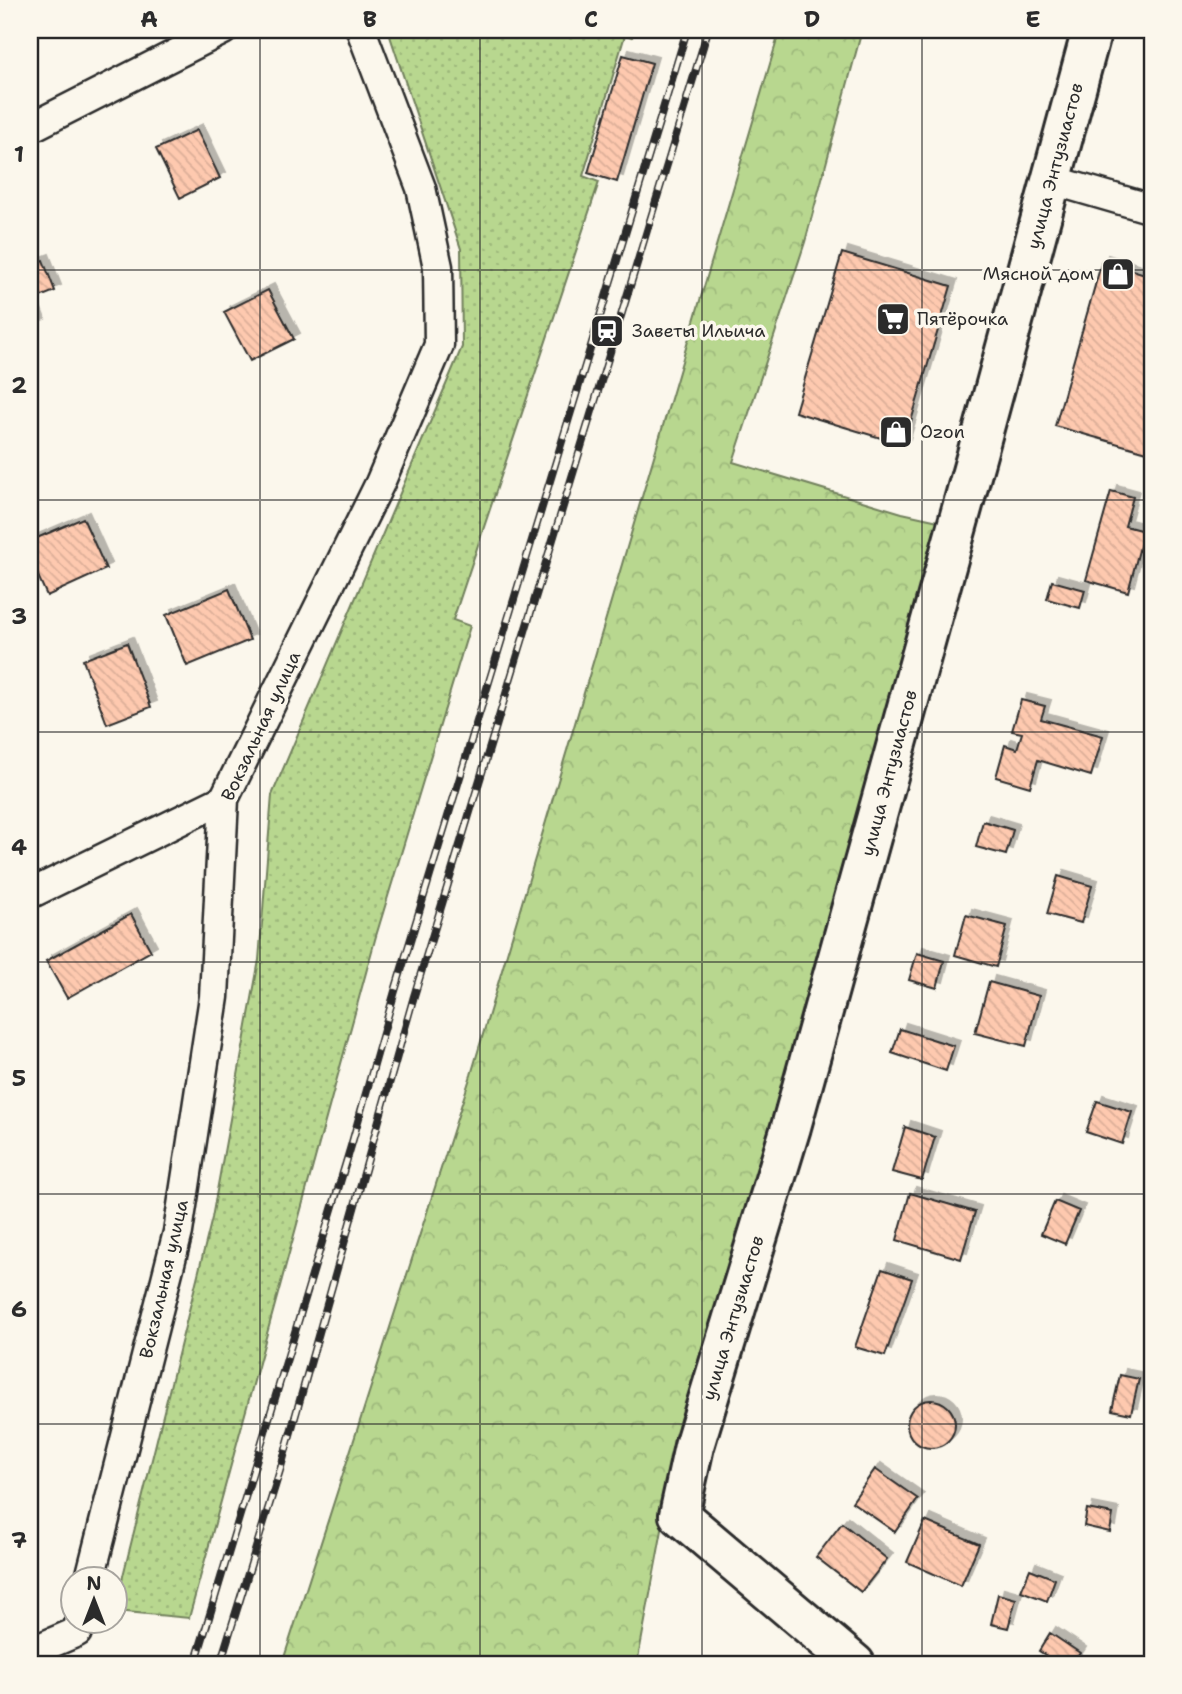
<svg xmlns="http://www.w3.org/2000/svg" width="1182" height="1694" font-family="'Shantell Sans',sans-serif">
<defs>
<pattern id="forest-crowns" width="20" height="18" patternUnits="userSpaceOnUse" patternTransform="scale(1.75)"><rect width="20" height="18" fill="#b8d78f"/><path d="M2 6a3 3 0 1 1 6 0M12 15a3 3 0 1 1 6 0" fill="none" stroke="#9eb97c"/></pattern>
<pattern id="park-dots" width="8" height="8" patternUnits="userSpaceOnUse" patternTransform="scale(1.75)"><rect width="8" height="8" fill="#b8d78f"/><path d="M2 2h.1M6 6h.1" fill="none" stroke="#9eb97c" stroke-width="1.8" stroke-linecap="round"/></pattern>
<pattern id="building-back-hatch" width="6" height="6" patternUnits="userSpaceOnUse" patternTransform="scale(1.75)"><rect width="6" height="6" fill="#fec9af"/><path d="M-1 5l2 2M0 0l6 6M5-1l2 2" fill="none" stroke="#daad97"/></pattern>
<filter id="shadow"><feDropShadow dx="6" dy="-6" stdDeviation="0" flood-color="#0004"/></filter>
</defs>
<rect width="100%" height="100%" fill="#fbf7ec"/>
<filter id="ink" filterUnits="userSpaceOnUse"><feTurbulence type="fractalNoise" baseFrequency=".0143" numOctaves="2"/><feDisplacementMap in="SourceGraphic" scale="14" xChannelSelector="R" yChannelSelector="G"/><feConvolveMatrix kernelMatrix="1 2 1 2 8 2 1 2 1" color-interpolation-filters="sRGB"/></filter>
<g filter="url(#ink)">
<path fill="url(#forest-crowns)" stroke="#72815d" stroke-width="2" d="M780 30H862L805 242 733 462 902 513 943 522 667 1503 637 1664H282L471 1075Z"/>
<path fill="url(#park-dots)" stroke="#72815d" stroke-width="2" d="M388 30H634L632 37 625 35 583 176 599 182 453 620 470 626 376 936 189 1618 116 1611V1604L212 1218 259 960 272 795 462 347 461 249Z"/>
<path fill="url(#building-back-hatch)" stroke="#2b2b2b" stroke-width="2" filter="url(#shadow)" d="M623 55 652 63 617 182 588 173Z
M197 130 220 178 180 198 156 149Z
M842 253 951 286 904 445 795 412Z
M43 260 55 291 30 301 39 325 30 328V265Z
M1102 261 1152 276V432L1147 452 1055 426Z
M268 290 294 339 250 361 224 312Z
M1111 491 1133 497 1125 526 1144 531 1128 592 1086 580Z
M83 518 106 569 47 596 30 558V541Z
M1052 581 1085 590 1080 608 1047 599Z
M229 589 250 640 187 666 166 615Z
M127 643 151 707 107 724 83 660Z
M1021 700 1045 706 1041 719 1103 736 1091 776 1038 760 1030 787 996 777 1005 745 1017 749 1022 733 1012 731Z
M983 821 1013 830 1006 855 976 847Z
M1058 876 1092 886 1081 923 1047 914Z
M131 914 151 951 67 998 46 961Z
M966 915 1007 926 996 967 955 955Z
M917 953 944 961 937 988 909 980Z
M989 982 1039 996 1026 1046 975 1033Z
M900 1029 954 1046 946 1071 892 1053Z
M1097 1101 1132 1112 1122 1144 1086 1132Z
M905 1127 935 1137 922 1180 892 1172Z
M910 1193 975 1212 961 1259 897 1240Z
M1055 1201 1079 1211 1065 1244 1041 1234Z
M882 1269 912 1279 885 1356 855 1347Z
M1120 1375 1139 1379 1131 1414 1112 1410Z
M907 1424a24 24 0 1 1 48 0a24 24 0 1 1-48 0Z
M875 1469 918 1499 895 1532 852 1502Z
M1087 1509 1113 1514 1110 1532 1084 1526Z
M925 1521 979 1544 961 1586 907 1562Z
M842 1523 887 1559 861 1592 816 1557Z
M1030 1569 1055 1579 1047 1601 1021 1591Z
M998 1594 1016 1599 1008 1628 991 1624Z
M1050 1633 1080 1653 1073 1664H1059L1039 1651Z"/>
<g fill="none" stroke-linecap="round" stroke-linejoin="round">
<g stroke="#2b2b2b" stroke-width="33">
<path id="street" d="M30 128 223 30
M1052 180 1152 209
M30 894 224 799
M90 1578 178 1232 214 997 224 799 380 483 439 345 438 267 421 188 361 30
M30 1652 77 1632 80 1620"/>
</g>
<g stroke="#2b2b2b" stroke-width="44">
<path id="secondary" d="M855 1664 679 1515 694 1446 791 1127 977 454 1092 30"/>
</g>
<use href="#street" stroke="#fbf7ec" stroke-width="28"/>
<use href="#secondary" stroke="#fbf7ec" stroke-width="38"/>
<g stroke="#2b2b2b" stroke-width="8">
<path id="rail" d="M195 1664 351 1146 395 991 687 30
M220 1664 281 1467 414 996 708 30"/>
</g>
<use href="#rail" stroke="#fbf7ec" stroke-width="5" stroke-dasharray="16" stroke-linecap="butt"/>
</g>
</g>
<path fill="none" stroke="#2b2b2b" stroke-width="2" stroke-opacity="0.55" d="M260 30V1664M480 30V1664M702 30V1664M922 30V1664M30 270H1152M30 500H1152M30 732H1152M30 962H1152M30 1194H1152M30 1424H1152"/>
<defs>
<g id="shop-square" transform="scale(1.75)"><rect x="-9" y="-9" width="18" height="18" rx="4" fill="#2b2b2b" stroke="#fbf7ec"/><path d="M-5-2.5h2.3a2.7 3.5 0 0 1 5.4 0H5L5.5 6h-11ZM-1.5-2.5h3a1.5 2.3 0 0 0-3 0Z" fill="#fff"/></g>
<g id="supermarket-square" transform="scale(1.75)"><rect x="-9" y="-9" width="18" height="18" rx="4" fill="#2b2b2b" stroke="#fbf7ec"/><path d="M-6-5.5h2.5l.6 2H6L4.5 2H-2.5L-4.4-4H-6ZM-1.5 3.2a1.3 1.3 0 1 0 .1 0ZM3 3.2a1.3 1.3 0 1 0 .1 0Z" fill="#fff"/></g>
<g id="station-square" transform="scale(1.75)"><rect x="-9" y="-9" width="18" height="18" rx="4" fill="#2b2b2b" stroke="#fbf7ec"/><path d="M-3-6H3Q5-6 5-4V2Q5 4 3 4L4.5 6H3L1.5 4h-3L-3 6H-4.5L-3 4Q-5 4-5 2V-4Q-5-6-3-6ZM-3.5-4v3h7v-3ZM-3.5 1v1.5H-2V1ZM2 1v1.5H3.5V1Z" fill="#fff"/></g>
</defs>
<g fill-rule="evenodd">
<use href="#shop-square" x="1118" y="274"/>
<use href="#supermarket-square" x="893" y="319"/>
<use href="#station-square" x="607" y="331"/>
<use href="#shop-square" x="896" y="432"/>
</g>
<g text-anchor="middle" dominant-baseline="central" stroke-width="7" stroke-linejoin="round" paint-order="stroke">
<g font-size="18" fill="#2b2b2b" stroke="#fbf7ec">
<text transform="translate(1055 166) rotate(-75)">улица Энтузиастов</text>
<text transform="translate(261 726) rotate(-65)">Вокзальная улица</text>
<text transform="translate(889 773) rotate(-75)">улица Энтузиастов</text>
<text transform="translate(164 1279) rotate(-77)">Вокзальная улица</text>
<text transform="translate(733 1318) rotate(-73)">улица Энтузиастов</text>
</g>
<g font-size="18" fill="#2b2b2b" stroke="#fbf7ec" text-anchor="start">
<text x="1094" y="274" text-anchor="end">Мясной дом</text>
<text x="917" y="319">Пятёрочка</text>
<text x="632" y="331">Заветы Ильича</text>
<text x="920" y="432">Ozon</text>
</g>
</g>
<rect width="1182" height="1694" fill="none" stroke="#fbf7ec" stroke-width="77"/>
<g transform="translate(94 1600)"><circle r="33" fill="#fbf7ec" stroke="#a8a59f" stroke-width="2"/>
<path d="M0-5L12 26L0 18L-12 26Z" fill="#2b2b2b"/>
<text y="-10" font-size="19" font-weight="bold" text-anchor="middle" fill="#2b2b2b">N</text>
</g>
<rect x="38" y="38" width="1106" height="1618" fill="none" stroke="#2b2b2b" stroke-width="2.5"/>
<g font-size="23" text-anchor="middle" font-weight="bold" fill="#2b2b2b">
<text x="149" y="27">A</text>
<text x="370" y="27">B</text>
<text x="591" y="27">C</text>
<text x="812" y="27">D</text>
<text x="1033" y="27">E</text>
<text x="19" y="162">1</text>
<text x="19" y="393">2</text>
<text x="19" y="624">3</text>
<text x="19" y="855">4</text>
<text x="19" y="1086">5</text>
<text x="19" y="1317">6</text>
<text x="19" y="1548">7</text>
</g>
</svg>
